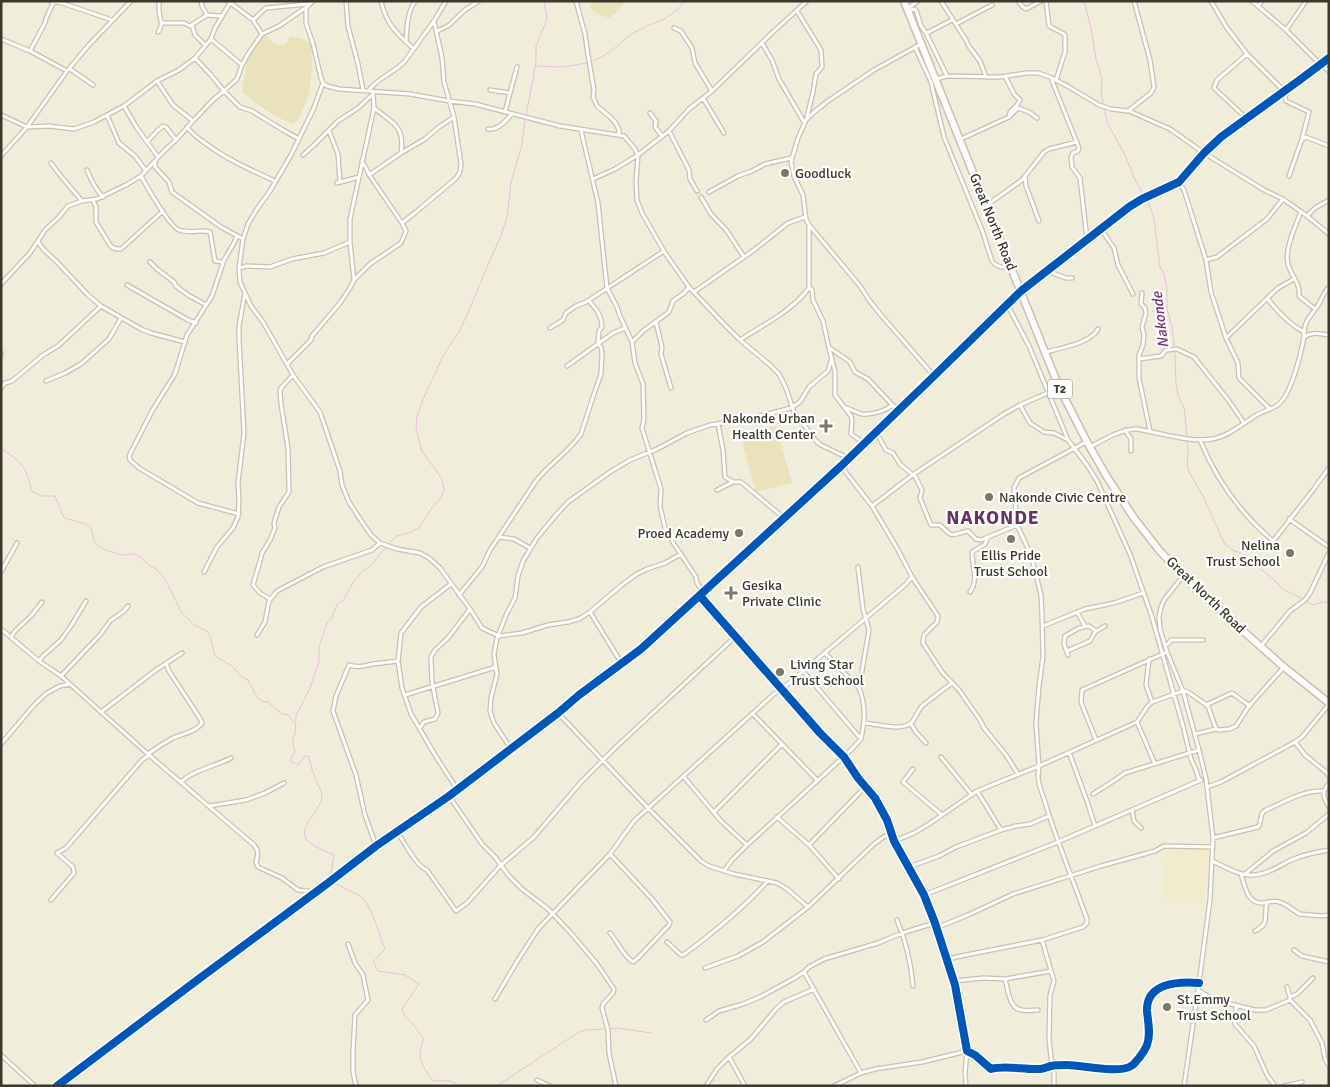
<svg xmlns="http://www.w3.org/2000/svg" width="1330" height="1087" font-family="Signika,sans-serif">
<rect width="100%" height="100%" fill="#f0eddb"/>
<path fill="#f2eccd" d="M1166 848 1210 849 1204 903 1163 901Z"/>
<path fill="#e9e2bb" d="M592 1C601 3 614 1 625 1L619 10 609 18 597 14 590 8Z
M264 35H266C271 42 276 46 285 45L290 36 303 39 311 45C313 73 312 101 294 124 274 118 258 105 242 92L243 83 246 70V63L251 53Z
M776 426 792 483 756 492 740 435Z"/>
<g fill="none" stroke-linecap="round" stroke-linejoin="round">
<path stroke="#ebbfdf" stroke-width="1" d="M1084 1 1091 28 1096 59 1102 78 1101 91 1105 114 1109 126 1126 157 1134 178 1144 196
M590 62C602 58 613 50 623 41 628 37 633 32 639 30 660 19 669 21 685 1
M536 66 563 67 587 63
M1147 199 1154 218 1160 267 1164 274 1167 289V309L1172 327 1175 355 1176 385 1179 398 1184 408 1187 436
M1187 440 1188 451 1187 466 1189 472 1202 494 1222 538 1225 544 1232 550 1241 553 1273 579 1284 590 1304 599
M1 448C12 456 24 463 28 477 30 482 30 487 33 492L42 496H55L64 518 83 523 91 527 94 541 101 548 121 555 135 554 142 558 148 565 156 569 165 579 182 613 194 625 207 631C213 641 212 646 215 656L232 666 242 677 248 680 254 692 259 699 263 702H268L282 714 288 715 294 722
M388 544 397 536 409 533 419 528 431 509 442 496 444 490 442 479 422 451 416 428 417 416 425 395 443 356 459 332 471 306 487 267 500 238 507 217 511 183 522 144 525 120 533 80 534 71 536 63V46L547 19 544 1
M386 547 371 565 362 572 354 581 343 601 338 603 331 619 327 623 319 647V662L310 688 296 716 295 733 293 740V745L295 751 290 761 298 765 305 756H308C311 762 311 769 314 775 316 783 322 789 322 797 321 811 294 830 309 842 316 848 326 851 334 855L330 879C339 887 350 890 360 896 371 903 380 937 385 949L373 962 378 971 405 975 419 984 402 1009C405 1020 408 1017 413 1024 417 1029 419 1034 424 1038 416 1060 421 1063 433 1081H451L459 1086
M1307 601 1313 605 1323 602H1329
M610 1029 617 1028 651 1033
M497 1086 579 1032 585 1030 606 1029"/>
<g stroke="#c4c2b3" stroke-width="5.5">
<path id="street" d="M50 1 62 3 112 20
M201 1 202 6 207 15
M228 1 253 20 262 34
M313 1 306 8V23L313 44 321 78 323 83 327 86 339 89 410 94 449 101 475 104 560 126 624 136 635 149 638 155 636 182 637 200 642 213 665 253 689 287 723 323 740 340 770 365 779 374 786 388 794 412 817 442 821 445 848 458
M346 1 348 26 358 64 363 90
M381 1C386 24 397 34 414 49
M576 1 585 34 588 55 594 90 593 97 597 106 610 117 615 122 619 130V135
M941 1 966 40 968 45 980 61 986 77
M1018 1 1023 7 1026 9 1041 1
M1046 1 1049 26 1064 34 1065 36V52L1056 80
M1211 1 1227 28 1247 54 1284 91 1286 101 1309 112 1302 139 1289 176
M1252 1 1286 30 1320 64 1329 71
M1258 6 1262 1
M908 8 918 1
M797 11 821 50 822 67 816 74 813 92 807 117
M909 11 914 9 916 10 921 26 927 34
M253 20 266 8 308 4
M162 23H184L190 26 207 15 222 16
M956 24 992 5
M192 25 195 35 205 45
M674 28 681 31 692 48 695 63 712 91
M1286 30 1306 1
M437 31 448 26 465 10 479 1
M158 32C164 25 160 19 159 11 159 7 159 4 159 1
M1 39 30 51 67 71
M211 39 242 65
M406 42C407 28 407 13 415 1
M762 43 772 60 779 79 804 122
M921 44 874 70 828 101 813 113 806 120 798 138 791 162 794 176 803 195 806 219 809 225 860 286 869 300 881 315 934 376
M915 47 931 82 944 137 982 230 992 261C997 268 1003 267 1011 268
M30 51 45 23C46 16 51 9 53 3
M70 69 93 85
M947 76 927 35V33L952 20
M1005 76 1014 94 1020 100 1017 105 1010 112 1009 117
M1051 78 1079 148 1078 151 1073 153 1071 157 1072 167 1080 178 1087 239
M936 79 947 76 1000 77 1027 73H1038L1050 77 1069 87 1099 105 1111 109 1128 111 1151 93 1154 87 1150 60 1134 1
M157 81 173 105 193 121
M369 90C379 77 394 73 405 61L434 21 446 1
M490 90 510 93 505 112
M510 93 517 67
M703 98 724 133
M124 106 137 128 158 157
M374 108C393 123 405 126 401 153
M1129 111 1170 129 1204 153 1264 190 1283 199 1307 216 1329 234
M650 113 656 121 655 127 662 136
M1 115 27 127 49 126 74 129 94 122 124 106 157 81 179 70 195 58 211 39 215 28 230 3
M107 115 119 143 135 156 146 171
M1246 118 1214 88 1217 80 1247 54
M187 127C192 134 198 138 205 143 226 159 251 170 275 181
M488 129C498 131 505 121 512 114
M581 130 598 203 607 288 617 307 620 316 632 342 635 363 643 384 644 419 642 428 661 489 660 506 665 528 674 544 696 577 697 583 703 592
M329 131 338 154 340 182
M669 131 689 170 690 179 697 191
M299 139 283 130 252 111 240 107 224 91 237 79 242 65 248 54 262 34 279 26 305 8
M961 139 1009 117 1018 108 1029 112 1037 118
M1303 139 1306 137 1329 146
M147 142 157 131 163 126 166 127 176 140
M303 155 314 145 338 121 358 108 373 94
M1 156 27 127 67 71 88 46 131 1
M155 161V167L169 182 172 192 221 227 243 239
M51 163C60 176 71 188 82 201
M87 170C91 180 95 189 103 197
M369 175 401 153 425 139 439 127 454 117
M141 176C147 187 170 227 179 230 190 234 203 229 210 232L215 261 223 262
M1025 177 1026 186 1039 221
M593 179 615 169 638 155 669 131 689 109 712 91 773 32 807 1
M1179 182 1184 190 1206 260 1211 292 1226 338 1238 363 1239 378 1269 408
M337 183 359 177
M709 192 738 176 752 171 765 164 791 158
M701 197 711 214 727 231 744 257
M93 200 96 207V222L110 245C113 249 116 249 121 249L163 211
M987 205 1022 180 1044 152 1049 149 1077 142
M1301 211C1296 226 1284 249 1288 264 1291 276 1301 284 1299 296L1315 309
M1307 216 1315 208 1329 200
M402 223 416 212 454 180C459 176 461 171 461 164L454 117 444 82 442 58 434 21
M1101 229 1114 248 1118 265 1133 294
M237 236 234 243 224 260 212 296 187 335 175 374 152 411 129 456 130 460 139 468 198 503 239 514
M38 242 44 250 56 261 88 295 101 306 141 329 151 333 185 342
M1206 260 1217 257 1267 219 1283 199
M150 262 157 269 174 282 176 286 188 295 206 305
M239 268 247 266 270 267 292 259 324 253 350 242
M1047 271 1066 278H1072
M354 280 370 264 401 243 406 231 402 223 372 179 362 161
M1 284 30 253 45 230 59 217 68 206 82 201 97 199 126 185 141 176 164 151 176 140 193 121 214 99 224 91 211 75 195 58
M127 285 188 320 196 323
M809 287 812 290 813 300 823 321 829 348 835 372V395L851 416 852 420 851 434 864 443
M694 292 754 250 788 223 805 217
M245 293 251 306 263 322 293 375 320 412 340 471 342 485 349 502 362 522 371 535 380 543 397 549 420 553 429 558 440 568 470 609 482 628 486 630 499 636 522 633 548 625 568 622 579 619 590 612 623 584 637 574 647 569 665 563 681 554
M1142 293 1141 304 1145 308 1146 313 1142 327 1144 335 1143 345 1139 355V378L1150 431
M1267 298C1277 311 1289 324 1304 332
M1007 304 1029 346 1068 440 1087 465 1097 481 1130 554 1151 614 1183 726 1191 759 1196 770 1199 780
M656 322 662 347 661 354 671 388
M550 328 563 320 566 313 576 306 586 302 664 251
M1304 337C1304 319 1310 318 1319 304 1322 298 1324 292 1329 287
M1226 338 1278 288 1294 279
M740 340C763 325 792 311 809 288V226
M632 342 643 331 669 312 673 301 684 293 689 287
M830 348 850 362 855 372 868 379 898 411
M1046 352C1061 348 1091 343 1098 329
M1 353V355
M1139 359 1161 356 1166 350 1177 349 1194 357 1229 401 1244 423
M287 364 311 340 312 336 340 303 350 288 354 280 350 242V219L374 108 373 91
M567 366 613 333 625 328
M46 381 65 373 81 364 109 339 121 318
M1 388 5 383 12 381 43 355 58 346 101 306
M1020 405 1030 423 1044 432 1054 433 1068 440
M847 408C852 410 857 413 862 414 872 415 885 411 893 405
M718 424 723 450 725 477 733 482
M1125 430 1131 439V451
M876 432 886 450 893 453 900 464 913 475
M1200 440C1216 479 1240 513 1272 540H1274L1313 490 1329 468
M1090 447C1105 439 1119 430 1136 429 1157 432 1192 443 1212 439 1226 437 1240 426 1252 418 1259 412 1268 411 1276 406 1291 398 1301 353 1304 337 1312 331 1320 334 1329 335
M841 466 872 506 897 548 912 577 938 616 937 622 924 635 923 643 942 672 959 690 980 720 984 728 1006 755 1018 774
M914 474 922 490 920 498 931 525H940C954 539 950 535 968 531L976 539 981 540 1017 525
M717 490 733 482H741L784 518
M872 506 914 474 1004 414 1020 405 1059 388
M1289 519 1329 547
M499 537 514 539 530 548
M858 567 863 609 869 630 859 688
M1 572 17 543
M204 572 217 547 233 528 238 517 239 502 238 483 244 433 239 338V326L245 293 240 282 239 268 243 239 248 224 257 209 270 191 291 155 313 110 323 83
M1183 576 1164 600 1161 607 1159 617 1160 629 1167 652 1183 691 1199 750 1206 779 1213 838 1210 900 1199 983 1184 1086
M451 584 421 607 401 633 398 661 402 688 411 714 435 755 457 789
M970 592C979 580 972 566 972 552L985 544 988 537
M459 595 482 567 490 550 536 481C549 464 568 453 581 434L593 397 601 374 602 354 601 347 598 344 599 331 602 327C601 314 597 310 589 301
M700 596 820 733 844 757 858 778 875 798 887 820 894 841 924 895 935 923 955 985 967 1051 975 1055 991 1069C1006 1065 1024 1070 1040 1069 1044 1069 1047 1067 1051 1066 1056 1065 1062 1065 1067 1065 1081 1065 1119 1074 1131 1066 1134 1065 1136 1061 1139 1058 1142 1054 1145 1050 1147 1045 1151 1034 1148 1022 1147 1011 1146 983 1178 981 1199 983
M270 599 260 593 253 585 260 561 262 553 270 540 275 528 274 523 279 507 289 492 288 448 281 404 280 391 281 388 293 375
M590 612 622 664
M1077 612 1085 626
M1043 626 1085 609 1114 603 1143 593
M1 629 39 661 61 676 149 755 254 845C259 851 258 855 256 862L258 867 282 878 298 890 315 892
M257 635 265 622 269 601 277 591 323 567 372 550 380 543
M11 637 15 631 31 616 42 602
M1165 645 1168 644 1171 640H1203
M1261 646 1290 611 1305 600 1310 593 1329 553
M1067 651 1090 641 1095 632 1105 626
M825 653 859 688C866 705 865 721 861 739
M1068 655 1064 644 1065 636 1079 628 1089 626 1096 631
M1149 659 1146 685 1152 702
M39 661 43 656 61 640 71 626 86 601
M61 676 100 635 110 621 124 611 128 606
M1182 690 1188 692 1208 706 1216 729
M405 695 496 667
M1206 705 1232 693 1250 706
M101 712 156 670 182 653
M558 713 648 808 701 861 709 866 734 874 777 883 787 889 808 907
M753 714 817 780
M1137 722 1155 764
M865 723C877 724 903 732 912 722 916 717 918 710 923 705L952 683
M911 724 916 732 926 743
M420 728 424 722 435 719 438 713 432 682 431 657 435 650 448 638 470 609
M1195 734 1216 729 1219 730 1229 729 1236 726 1249 706 1284 667
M1096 740 1081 702 1082 690 1167 652
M1295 742 1305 755 1326 772 1329 776
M1 744 35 704 47 693 60 686 70 684
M511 749 494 723 490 711 491 698 497 674 494 655 495 649 497 638 507 613 515 598 518 576 523 561 537 538 556 515 568 502 610 472 630 460 657 449 687 433 710 425 752 418 791 408 800 402 809 387 828 371 832 358
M1069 752 1088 804 1095 826
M148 754C156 748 164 743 173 738 182 734 196 732 202 723L201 720 169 671 166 663
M941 757 972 795
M913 769 903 782 942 815
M684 777 721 821 747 845
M181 782C193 770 216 766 231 758
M1329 783C1321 794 1323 796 1329 807
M1207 787 1221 782 1295 742 1302 737 1326 708 1329 704
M977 791 1001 830
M1093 794 1112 782 1125 773 1199 750
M449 796 482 844 495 857 509 876 522 889 548 909 570 932 597 964 614 989 613 993 603 1004 602 1008 608 1030 609 1053 616 1086
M209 806 246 800 265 793 284 783
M1132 810 1134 821 1141 828
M714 812 782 744
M777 817 809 845 839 879
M397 832C405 843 416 866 427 870L456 911 467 903 500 866 534 837 582 781 616 747 735 637
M1213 838 1258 827C1262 823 1259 816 1264 811 1282 803 1303 790 1323 791
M894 841 914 833 929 824 977 791 1039 766 1137 722 1147 707 1152 702 1183 691
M809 845 866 786
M376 846 365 815 356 775 333 711 336 696 349 665C358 668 364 666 373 664 381 663 390 662 398 661
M610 854 652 899 670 922 669 925 638 958 633 962C623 956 618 942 610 933
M1212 861C1224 866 1239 876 1252 875 1266 875 1279 866 1291 860 1303 855 1316 852 1329 850
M909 867 939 856 956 847 1001 830 1016 826 1030 824 1049 816
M724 871 732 860 747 845 850 751 861 739 803 671
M1241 874C1245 886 1247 904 1263 903 1269 902 1274 900 1279 902 1288 904 1293 911 1300 914L1322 916 1329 915
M1245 874 1273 851 1306 833 1329 814
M924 895 1058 842 1201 780
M51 900 74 873 73 867 57 853 66 848 142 760 149 755
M897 920C906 941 911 963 913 986
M936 928 968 915 1013 894 1101 866 1155 851 1164 846 1213 847
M1255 931C1271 923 1263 917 1267 902
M1042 940 1054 981 1050 995 1049 1039 1052 1066 1054 1073V1086
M667 942 681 955H683C713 933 742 909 767 882
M348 944 355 963 363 975 368 1000 355 1015 353 1051V1072L356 1086
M1294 950 1302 956 1329 962
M947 959 966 955 1042 940 1083 927 1087 923V919L1054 830 1039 784 1038 776 1039 766 1036 723 1039 686 1043 657 1042 616 1041 595 1031 555 1017 525 1014 488 1019 478 1086 442
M705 968 738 956 763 942 808 907 874 844 882 838 891 833
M804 972 861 1073
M1005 979 1051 971
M954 981 983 978 1005 979C1008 989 1009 1008 1021 1010 1026 1011 1033 1010 1038 1010
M1287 987 1290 997
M1198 990 1214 1000 1255 1010H1266L1290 1000V997L1297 994 1313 978
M495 999 518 960 538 929 610 854 634 821 774 694 782 689 905 585 912 577
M1290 1000 1310 1020 1322 1043 1325 1059 1329 1066
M1237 1006 1234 1016 1235 1024 1254 1046 1267 1075 1275 1086
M706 1020 719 1011 743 1004 760 997 793 979 804 972 809 967 824 959 878 943 902 933 935 923
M1 1055 35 1086
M729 1057 745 1086
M537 1080 550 1086
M57 1086 196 981 328 883 376 846 449 796 558 713 579 695 641 649 841 466 934 376 1021 291 1129 207 1142 199 1179 182 1204 153 1221 137 1301 79 1329 58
M706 1086 717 1069 729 1057 751 1039 776 1009 784 1002 814 989
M834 1086 861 1073 875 1069 922 1062 967 1051 965 1073 966 1086
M1284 1086 1302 1082"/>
</g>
<g stroke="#c4c2b3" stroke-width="9">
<path id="highway" d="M904 1 1059 387 1087 442 1107 477 1134 518 1159 550 1183 576 1207 599 1284 667 1329 703"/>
</g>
<use href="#street" stroke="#fdfcfa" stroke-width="3"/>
<use href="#highway" stroke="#fdfcfa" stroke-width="6"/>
<g stroke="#fff" stroke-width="11">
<path id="cycleway" d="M700 596 820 733 844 757 858 778 875 798 887 820 894 841 924 895 935 923 955 985 967 1051 975 1055 991 1069C1006 1065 1024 1070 1040 1069 1044 1069 1047 1067 1051 1066 1056 1065 1062 1065 1067 1065 1081 1065 1119 1074 1131 1066 1134 1065 1136 1061 1139 1058 1142 1054 1145 1050 1147 1045 1151 1034 1148 1022 1147 1011 1146 983 1178 981 1199 983
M57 1086 196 981 328 883 376 846 449 796 558 713 579 695 641 649 841 466 934 376 1021 291 1129 207 1142 199 1179 182 1204 153 1221 137 1301 79 1329 58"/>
</g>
<use href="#cycleway" stroke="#0057b8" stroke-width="8"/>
</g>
<g fill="#7a7869" stroke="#fff" stroke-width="2">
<circle cx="785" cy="173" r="5"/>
<path d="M823.5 418.5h5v5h5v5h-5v5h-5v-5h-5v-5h5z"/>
<circle cx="989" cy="497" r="5"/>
<circle cx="739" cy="533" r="5"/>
<circle cx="1011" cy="539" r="5"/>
<circle cx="1290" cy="553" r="5"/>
<path d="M728.5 585.5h5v5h5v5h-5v5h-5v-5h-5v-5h5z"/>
<circle cx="780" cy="672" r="5"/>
<circle cx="1167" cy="1007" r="5"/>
</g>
<g text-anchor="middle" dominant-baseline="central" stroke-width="4.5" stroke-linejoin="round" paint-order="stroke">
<rect fill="#fff" stroke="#76746b" stroke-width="1" x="1047.5" y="379.5" width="25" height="19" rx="4"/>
<g font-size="12" font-weight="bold" fill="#3b392c">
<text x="1060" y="389">T2</text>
</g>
<g font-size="14" fill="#3b392c" stroke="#fff" text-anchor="start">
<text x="795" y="173">Goodluck</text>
<text x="815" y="418" text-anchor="end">Nakonde Urban<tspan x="815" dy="16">Health Center</tspan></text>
<text x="999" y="497">Nakonde Civic Centre</text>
<text x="729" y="533" text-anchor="end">Proed Academy</text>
<text x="1280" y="545" text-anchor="end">Nelina<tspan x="1280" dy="16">Trust School</tspan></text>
<text x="1011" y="555" text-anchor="middle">Ellis Pride<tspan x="1011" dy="16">Trust School</tspan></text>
<text x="742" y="585">Gesika<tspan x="742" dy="16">Private Clinic</tspan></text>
<text x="790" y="664">Living Star<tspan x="790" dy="16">Trust School</tspan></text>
<text x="1177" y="999">St.Emmy<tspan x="1177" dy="16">Trust School</tspan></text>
</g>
<g font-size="14" fill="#3b392c" stroke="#fff">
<text transform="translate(993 222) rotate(68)">Great North Road</text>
<text transform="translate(1206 595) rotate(44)">Great North Road</text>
</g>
<g font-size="15" font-style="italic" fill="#7b3375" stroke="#fff">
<text transform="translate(1160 320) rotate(-97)">Nakonde</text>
</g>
<g font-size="19" font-weight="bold" letter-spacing="1" fill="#673362" stroke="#fff">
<text x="993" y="518">NAKONDE</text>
</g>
</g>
<rect width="1330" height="1087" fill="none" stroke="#3b392c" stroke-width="5"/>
</svg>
